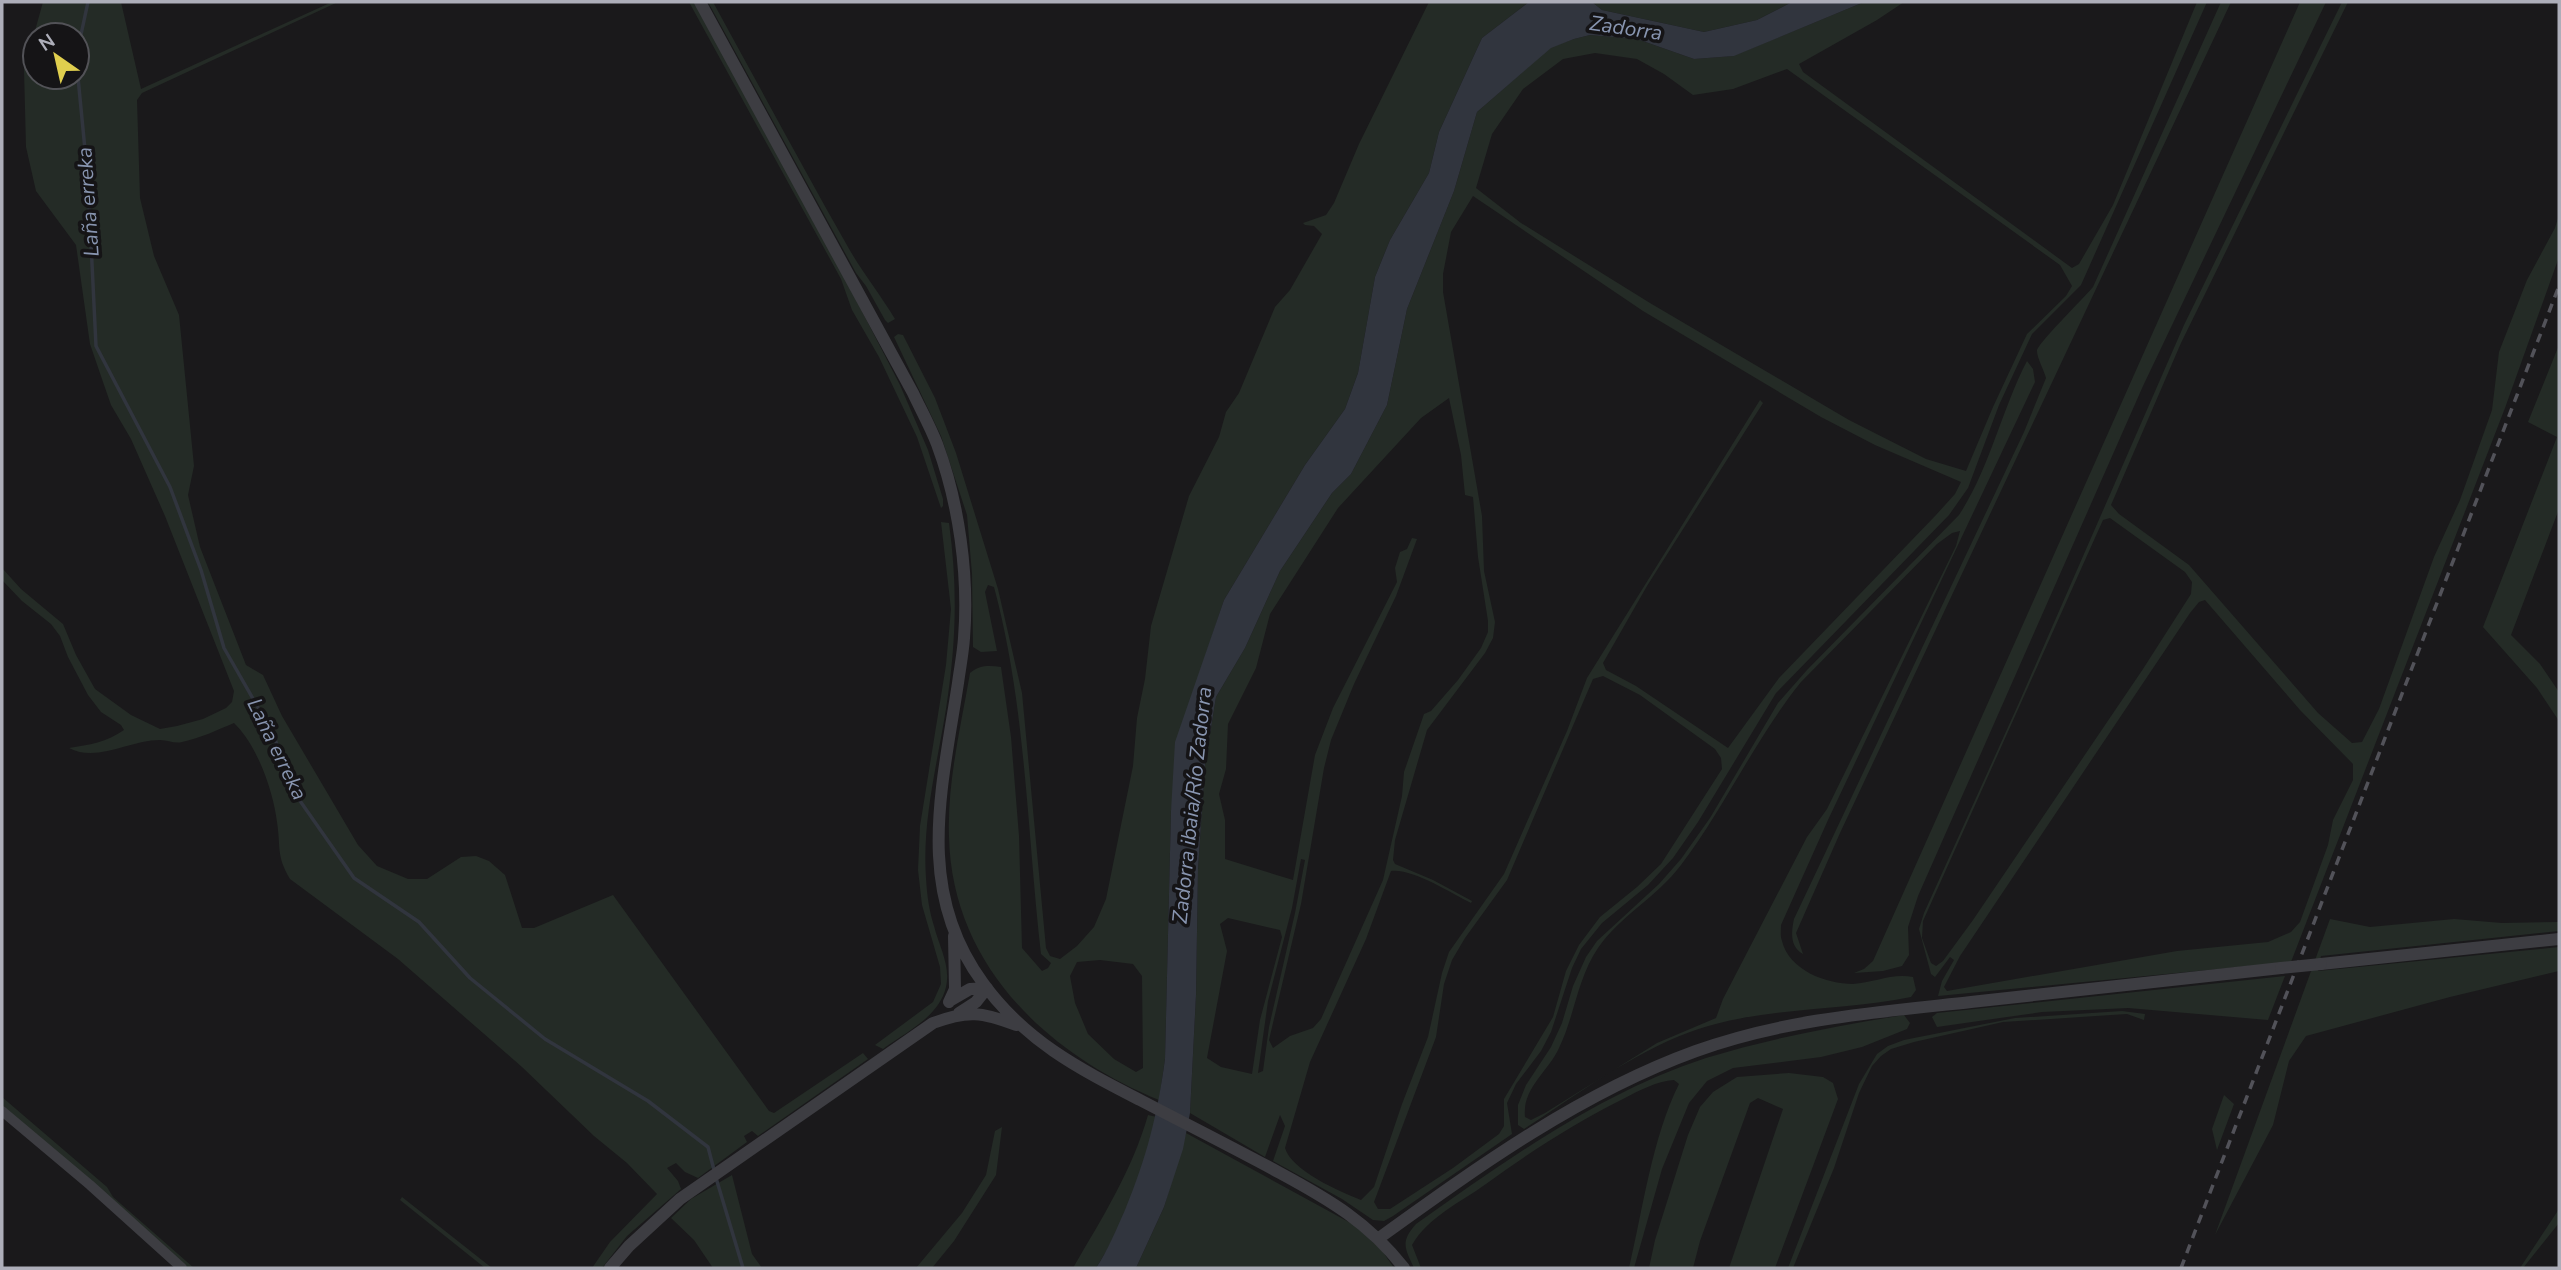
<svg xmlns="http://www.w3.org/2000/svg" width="2561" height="1270" font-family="'Nunito Sans',sans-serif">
<rect width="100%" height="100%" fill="#1a191b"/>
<path fill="#242b26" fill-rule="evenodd" d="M43 2H121L141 89 332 2H338L142 93 137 100 140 198 154 256 179 315 194 466 188 495 200 547 246 665 263 675 282 716 358 845 377 866 408 879H427L461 857 476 856 489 861 505 875 522 928H534L613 895 769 1111 774 1113 863 1053 868 1059 758 1136 752 1131 744 1136 747 1142 698 1178 685 1172 676 1163 667 1168 678 1181 681 1189 627 1236 602 1268H592L610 1242 657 1194 627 1163 594 1136 522 1067 398 959 290 879C276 855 281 848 277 822 273 790 257 745 234 723 217 730 201 738 182 742 175 744 168 740 160 740 129 740 97 763 69 748 89 745 107 742 124 730L121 725 101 712 88 695 68 657 60 636 51 624 22 601 2 580V568L21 589 63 624 76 655 95 689 131 715 160 729 177 726 203 719 226 708 232 702 234 691 165 516 131 439 111 405 103 382 90 344 76 245 36 191 26 147 24 70ZM35 35H77V77H35Z
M689 2H695L850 288 900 385 928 450 943 499V506L941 508 917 437 879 357 852 310 841 279Z
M708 2H713C758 84 802 166 848 247 862 272 880 294 895 319L888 323 885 320 866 286 856 273Z
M1429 2H1529L1482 38 1439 132 1429 173 1390 240 1375 277 1358 373 1345 409 1305 465 1224 600 1193 693 1171 811 1165 1059 1159 1100C1047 1054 952 965 949 837 947 782 961 726 970 673 979 665 989 665 1001 667L1011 737 1019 836 1022 948 1042 971 1048 968 1051 963 1041 954C1027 832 1026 706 994 587L988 585 985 592 997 651 981 652 973 647 972 574 967 515 941 436 894 337 898 334 903 335 935 398 956 453 998 589 1022 693 1046 948 1050 956 1060 959 1077 946 1094 927 1106 899 1133 766 1137 718 1145 679 1151 626 1189 496 1219 437 1226 412 1239 393 1275 307 1290 290 1322 234 1314 226 1305 225 1303 223 1326 215 1334 203 1359 144ZM1100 960 1133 964 1142 976 1143 1068 1136 1072 1114 1059 1088 1034 1075 1003 1070 976 1077 962Z
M1592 2H1792L1757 20 1704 32 1602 10Z
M1864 2H1904L1877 20 1799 64 1803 72 2072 268 2079 264 2113 205 2197 2H2207L2081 285 2032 334 1999 405 1968 488 1949 515 1776 693 1698 822 1673 858 1648 885 1602 923 1581 949 1572 968 1551 1032 1541 1051 1516 1084 1507 1103 1512 1134 1393 1216 1384 1221 1373 1220 1342 1199 1273 1161 1285 1126 1280 1115 1265 1157 1190 1113 1196 995 1198 869 1205 765 1216 697 1245 648 1280 571 1332 493 1351 474 1387 405 1407 309 1454 191 1477 112 1551 47 1574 39 1590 35 1637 39 1694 59 1733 56ZM1595 53 1637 59 1664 74 1693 95 1733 89 1787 69 2060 265 2072 286 2066 296 2027 334 1993 407 1966 471 1926 459 1849 420 1650 303 1521 223 1476 188 1492 134 1523 89 1563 59ZM1473 196 1643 311 1821 417 1875 445 1961 482 1955 494 1936 515 1779 678 1728 748 1636 686 1606 670 1603 663 1647 586 1763 403 1760 400 1587 678 1567 731 1504 874 1449 952 1442 973 1428 1037 1402 1104 1374 1187 1361 1200C1340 1192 1291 1170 1285 1148L1310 1062 1366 939 1391 871C1412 868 1451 893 1471 903L1472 901 1433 880 1395 864 1393 860 1395 840 1427 730 1485 653 1493 638 1495 622 1484 571 1482 516 1443 292V274L1451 232ZM1449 398 1461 455 1465 495 1473 497 1478 557 1488 621V632L1481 648 1458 680 1431 711 1424 714 1404 772 1402 796 1383 880 1321 1019 1313 1028 1290 1036 1273 1048 1269 1040 1301 904 1324 768 1331 740 1354 684 1396 596 1417 539 1412 538 1407 549 1400 552 1395 568 1397 582 1333 708 1315 755 1293 880 1225 859V820L1219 794 1226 769 1228 724 1256 668 1270 614 1338 508 1421 418ZM1603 676 1640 695 1715 749 1721 758 1722 769 1661 864 1637 887 1600 917 1579 945 1566 971 1553 1017 1504 1099V1126L1499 1134 1453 1168 1390 1209H1378L1374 1202 1436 1037 1444 984 1452 960 1465 938 1507 880 1593 679ZM1301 859 1305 860 1295 913 1269 1027 1263 1071 1258 1073 1268 1001 1292 908ZM1228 918 1280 930 1282 937 1260 1020 1252 1074 1221 1067 1207 1058 1227 951 1220 924Z
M2221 2H2231L1840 833 1796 933 1803 954C1790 947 1791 933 1794 919L2024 432 2046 378C2044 370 2037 358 2037 351 2037 344 2085 297 2093 287Z
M2300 2H2326L2143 386 1918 896 1908 927 1909 955 1902 966 1883 971 1854 973 1864 969 1873 961Z
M2342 2H2348L2181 343 2111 505 2119 514 2189 565 2318 713 2352 743 2362 742 2379 709 2434 557 2460 500 2492 410 2499 352 2527 280 2555 228 2559 215V257L2505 408 2291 962 1938 996 1942 981 1954 960 1950 957 1935 977 1931 974 1919 929 1924 913 2018 705 2184 325ZM2110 518 2185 572 2192 582 2191 594 2143 669 1973 920 1943 961 1936 966 1931 963 1922 938 1923 921 2103 520ZM2205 600 2300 710 2353 764V780L2333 820 2328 845 2300 922 2291 932 2268 942 2177 951 1947 991 1944 987 1960 956 2190 613 2199 602Z
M2559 345V509L2511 635 2540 664 2559 692V721L2537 688 2483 627 2557 437 2528 422Z
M2027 361 2033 369 2035 382 1828 820 1781 925C1781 930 1780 936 1782 941 1789 970 1826 984 1853 984 1873 983 1892 973 1913 977L1916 990 1911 997C1838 1012 1761 1006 1690 1032 1630 1054 1577 1095 1524 1129L1518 1125V1105L1526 1085 1551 1047 1562 1023 1573 986 1586 957 1597 941 1659 884 1681 859 1710 818 1778 703 1807 670 1959 515C1990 468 2001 411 2027 361ZM1960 531 1956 546 1827 809 1807 837 1723 999 1716 1018 1657 1043 1545 1113 1531 1120 1525 1117C1522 1088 1548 1072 1559 1048 1575 1015 1577 979 1598 948 1620 916 1657 897 1681 865 1725 807 1755 739 1801 682L1937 544 1952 533Z
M941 522 949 523C958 588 956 645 946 709 937 765 922 821 926 878 927 895 929 910 934 926 939 946 951 966 946 987 939 1017 906 1032 883 1049L875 1045 933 1002 941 984 940 967 922 905 918 870 920 826 946 665 951 609Z
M2330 919 2370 927 2454 919 2502 923 2559 922V931L2321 956 2318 971 2559 947V971L2450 997 2306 1036 2289 1061 2273 1125 2215 1235Z
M2285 976 2268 1020 2128 1008 2042 1012 1937 1027 1932 1017 1937 1013Z
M2122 1011 2145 1014 2144 1020 2127 1014 2003 1022 1914 1042 1891 1049 1881 1056 1872 1066 1859 1093 1834 1168 1793 1268H1788L1859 1084 1877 1054 1888 1046 1904 1040 2015 1018Z
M1904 1015 1910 1023 1907 1029 1862 1047 1821 1057 1733 1068 1707 1081 1689 1103 1662 1169 1634 1268H1629C1643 1209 1652 1138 1679 1084L1674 1080C1657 1081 1638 1091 1623 1099 1575 1123 1530 1152 1486 1184 1461 1202 1428 1217 1412 1245L1421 1268H1414C1405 1248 1400 1242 1416 1224 1507 1160 1599 1093 1706 1058 1771 1038 1837 1026 1904 1015Z
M1789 1073 1823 1077 1833 1083 1838 1099 1775 1268H1729L1783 1109 1758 1098 1750 1103 1700 1241 1693 1268H1649L1655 1240 1688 1135 1700 1107 1713 1092 1737 1077Z
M2224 1095 2234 1104 2217 1150 2212 1129Z
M2 1097 107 1187 113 1197 194 1268H188L171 1253 2 1105Z
M1148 1115 1157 1117C1143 1168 1125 1224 1096 1268H1073C1102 1218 1132 1171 1148 1115Z
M1002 1127 996 1175 954 1241 932 1268H916L962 1213 986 1175 995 1131Z
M1186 1133 1356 1226 1383 1252 1394 1268H1136L1164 1207Z
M732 1175 752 1254 762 1268H713L694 1240 671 1218 691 1199Z
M402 1197 492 1268H485L400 1200Z
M2559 1209V1223L2523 1268H2520Z"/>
<path fill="#31353e" d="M1529 2H1592L1602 10 1704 32 1757 20 1792 2H1864L1734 56 1694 59 1637 39 1590 35 1574 39 1551 48 1477 112 1454 191 1407 309 1387 405 1351 474 1332 493 1280 571 1245 648 1216 697 1205 765 1198 869 1196 995 1190 1113 1183 1149 1164 1207 1136 1268H1096C1108 1250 1116 1230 1125 1210 1147 1156 1157 1117 1165 1059L1171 811 1175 742 1224 600 1305 465 1345 409 1358 373 1375 277 1390 240 1429 173 1439 132 1482 38Z"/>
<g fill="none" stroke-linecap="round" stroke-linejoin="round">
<path stroke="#31353e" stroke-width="3.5" d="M77 53 88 2
M77 67 88 181 96 346 170 487 201 570 224 648 272 732 298 798 354 878 419 922 470 978 545 1039 648 1101 708 1147 714 1170
M716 1178 743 1268"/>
<path stroke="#3d3d42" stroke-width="10" d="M2 1111 90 1185 182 1268"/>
<path stroke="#3d3d42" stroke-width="12" d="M700 2 913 393C921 410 930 426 937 444 959 503 969 575 964 638 963 653 960 668 958 683 942 788 914 890 983 983 1025 1041 1078 1068 1140 1100 1186 1124 1234 1148 1280 1173 1330 1200 1369 1223 1404 1268
M2321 964 2559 939
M951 1000 970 989 987 988
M949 1002 955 989 954 936
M959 1013 976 1002 987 988
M1379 1238C1479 1166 1580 1093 1696 1051 1784 1019 1879 1012 1971 1002 2074 991 2178 979 2281 968
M610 1268 629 1246 680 1199 933 1023C968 1010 982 1012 1016 1025"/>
<path stroke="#525259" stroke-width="3.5" stroke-dasharray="9 7" stroke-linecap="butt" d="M2181 1268 2559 286"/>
<path stroke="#3d3d42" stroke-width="12" d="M2281 968 2321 964"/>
</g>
<g text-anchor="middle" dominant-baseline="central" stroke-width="7" stroke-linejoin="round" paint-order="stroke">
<g font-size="21" font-style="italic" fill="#8895b0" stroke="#151416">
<text transform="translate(1626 28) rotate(8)">Zadorra</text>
<text transform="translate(88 202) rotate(-94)">Laña erreka</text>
<text transform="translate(277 749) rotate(64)">Laña erreka</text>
<text transform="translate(1192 805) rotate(-84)">Zadorra ibaia/Río Zadorra</text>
</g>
</g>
<rect width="2561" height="1270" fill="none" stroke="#adaeb9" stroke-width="7"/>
<g transform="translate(56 56) rotate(326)"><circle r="33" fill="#151416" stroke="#525257" stroke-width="2"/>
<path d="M0-5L12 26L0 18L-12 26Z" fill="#dfce4e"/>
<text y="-10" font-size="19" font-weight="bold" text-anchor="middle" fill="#adaeb9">N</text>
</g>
</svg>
